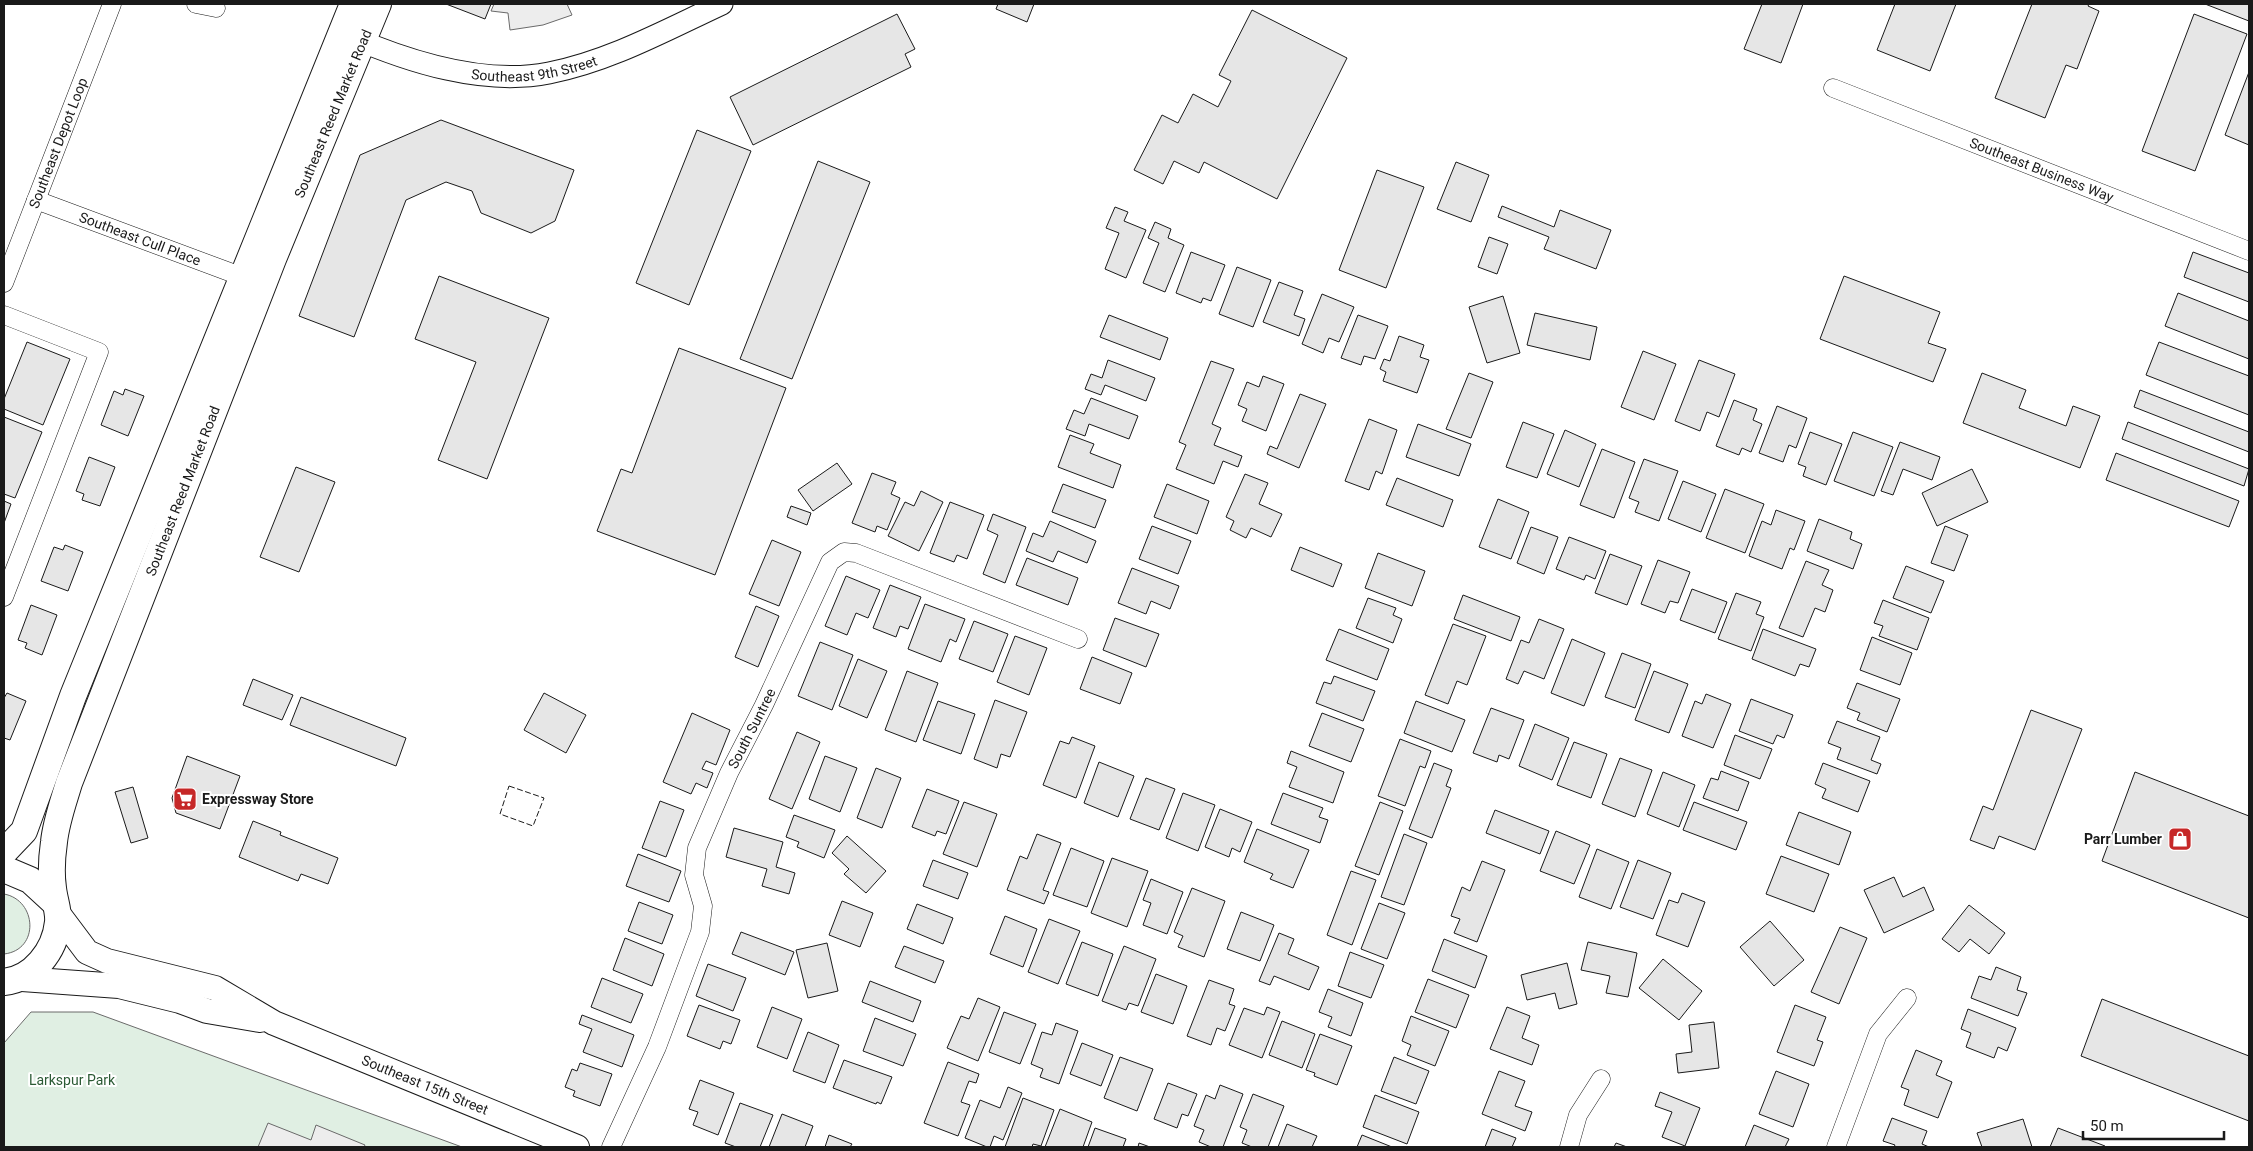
<svg xmlns="http://www.w3.org/2000/svg" width="2253" height="1151" font-family="Roboto,sans-serif">
<rect width="100%" height="100%" fill="#fff"/>
<path fill="#e0efe3" stroke="#6a6a6a" d="M4 894C37 900 40 950 4 954Z
M31 1012H93L462 1147H4V1043Z"/>
<path fill="#ededed" stroke="#6a6a6a" d="M494 4H567L572 15 543 25 510 30 508 13 491 11Z
M268 1123 311 1140 316 1125 365 1145 364 1147H258Z"/>
<path fill="#e6e6e6" stroke="#1a1a1a" d="M446 4H491L485 19Z
M998 4H1034L1027 22 996 9Z
M1762 4H1803L1781 63 1744 49Z
M1895 4H1956L1930 71 1877 50Z
M2032 4H2089L2088 6 2099 11 2077 69 2066 65 2045 118 1995 98Z
M2205 4H2249V21Z
M1252 10 1347 58 1277 199 1204 162 1199 173 1174 161 1163 184 1134 170 1162 115 1178 123 1193 94 1218 107 1231 81 1219 75Z
M897 14 915 49 905 54 911 67 753 145 730 97Z
M2194 14 2247 34 2195 171 2142 151Z
M2249 72V145L2225 135Z
M441 120 574 170 555 221 531 233 481 213 472 191 446 182 406 200 354 337 299 316 360 155Z
M697 130 751 151 689 305 636 283Z
M818 161 870 182 792 379 740 359Z
M1456 162 1489 175 1471 222 1437 209Z
M1377 170 1424 187 1386 288 1339 270Z
M1502 206 1554 227 1560 210 1611 230 1596 269 1544 249 1549 237 1498 217Z
M1115 207 1128 212 1124 221 1146 230 1126 278 1105 269 1119 233 1106 228Z
M1155 222 1171 229 1168 238 1184 245 1165 292 1143 283 1159 243 1148 238Z
M1489 237 1508 244 1497 274 1478 267Z
M1191 252 1225 265 1211 301 1203 298 1201 303 1176 293Z
M2193 252 2249 273V302L2184 277Z
M1237 267 1271 280 1253 327 1219 314Z
M439 276 549 318 487 479 438 460 476 362 415 339Z
M1844 276 1940 312 1928 343 1946 349 1933 382 1820 339Z
M1279 282 1303 291 1294 315 1305 319 1299 336 1263 322Z
M2178 293 2249 321V359L2165 326Z
M1322 294 1354 307 1339 342 1329 338 1323 353 1302 344Z
M1503 296 1520 353 1487 363 1469 307Z
M1535 313 1597 327 1590 360 1527 345Z
M1109 315 1168 338 1160 360 1100 337Z
M1358 315 1388 326 1375 359 1364 356 1361 365 1341 358Z
M1399 336 1424 345 1420 357 1429 360 1417 393 1383 381 1386 372 1380 369 1384 359 1390 361Z
M27 342 70 359 43 425 4 409V399Z
M2159 342 2249 376V415L2146 375Z
M679 348 786 388 715 575 597 531 621 469 632 473Z
M1643 351 1676 364 1654 420 1621 407Z
M1108 360 1155 378 1146 401 1105 385 1101 395 1085 389 1091 374 1102 378Z
M1699 360 1735 374 1719 417 1707 412 1700 431 1675 421Z
M1211 361 1234 369 1212 424 1221 428 1214 445 1242 456 1238 467 1223 461 1214 484 1176 469 1186 445 1179 442Z
M1469 373 1493 382 1471 438 1446 429Z
M1982 373 2026 390 2019 408 2066 426 2073 406 2100 416 2080 468 1963 423Z
M1263 376 1284 384 1266 431 1242 421 1247 409 1238 405 1247 382 1259 387Z
M125 389 144 396 128 436 101 425 114 391 123 395Z
M2140 390 2249 432V452L2134 407Z
M1300 394 1326 404 1299 468 1267 454 1270 446 1277 449Z
M1091 398 1138 416 1129 439 1089 424 1085 436 1066 429 1074 410 1084 414Z
M1734 400 1757 409 1753 420 1762 424 1751 452 1742 448 1739 455 1716 446Z
M1777 406 1807 418 1796 448 1789 445 1783 462 1759 453Z
M4 417 42 432 15 498 4 494Z
M1369 419 1397 430 1382 474 1376 471 1369 490 1345 481Z
M1523 422 1554 434 1537 478 1506 467Z
M2128 422 2249 469 2244 486 2122 439Z
M1418 424 1471 444 1459 476 1406 457Z
M1565 430 1596 444 1579 487 1547 474Z
M1810 432 1842 444 1826 485 1803 476 1806 467 1798 464Z
M1853 432 1893 447 1874 496 1834 481Z
M1070 435 1094 444 1090 453 1121 465 1113 488 1058 467Z
M1900 442 1940 457 1932 480 1903 469 1893 495 1881 491Z
M1602 449 1635 462 1614 518 1580 505Z
M2116 453 2239 501 2229 527 2106 480Z
M89 457 115 467 100 506 82 500 84 494 76 491Z
M1644 459 1678 471 1659 521 1635 512 1639 502 1629 498Z
M837 463 852 484 813 511 798 490Z
M296 467 335 482 299 572 260 557Z
M1972 469 1988 502 1937 526 1922 493Z
M872 473 896 482 891 494 900 498 887 530 877 526 875 532 852 523Z
M1245 474 1268 483 1259 504 1282 514 1271 537 1251 528 1246 538 1230 530 1234 521 1226 517Z
M1397 478 1453 500 1443 527 1386 505Z
M1683 481 1716 494 1701 532 1668 519Z
M1063 484 1106 500 1095 528 1052 512Z
M1167 484 1209 501 1197 534 1154 517Z
M1725 489 1764 504 1745 553 1706 538Z
M921 491 943 502 919 551 888 536 905 502 914 506Z
M1498 499 1529 512 1511 559 1479 547Z
M4 501 11 504 4 523Z
M950 502 984 515 967 559 957 555 954 562 930 553Z
M791 506 811 513 807 525 787 517Z
M1776 510 1805 521 1794 550 1790 548 1782 569 1749 556 1762 521 1771 525Z
M993 514 1026 527 1005 583 983 574 998 535 987 530Z
M1819 519 1852 532 1850 539 1862 544 1853 569 1807 551Z
M1050 521 1096 541 1087 563 1058 551 1053 562 1026 551 1033 533 1043 537Z
M1152 526 1191 541 1178 574 1139 559Z
M1945 526 1968 535 1954 571 1931 563Z
M1531 527 1558 537 1544 574 1517 563Z
M1569 537 1606 551 1595 579 1586 575 1584 580 1556 569Z
M772 540 801 552 779 606 749 594Z
M65 545 83 552 68 591 41 581 54 547 63 550Z
M1300 547 1342 564 1333 587 1291 570Z
M1378 553 1425 571 1412 606 1365 588Z
M1610 554 1642 566 1627 605 1595 593Z
M1027 558 1078 578 1068 605 1016 585Z
M1658 560 1690 572 1678 603 1670 601 1665 613 1641 604Z
M1806 561 1829 570 1822 585 1833 590 1825 612 1815 608 1803 637 1779 628Z
M1906 566 1944 581 1931 613 1893 598Z
M1132 568 1179 586 1170 609 1151 601 1146 614 1118 603Z
M846 576 880 590 868 618 856 613 847 635 825 626Z
M890 585 921 597 908 629 900 626 896 637 873 628Z
M1692 589 1727 602 1715 633 1680 620Z
M1736 593 1761 602 1756 614 1764 617 1751 651 1718 639Z
M1463 595 1520 617 1511 641 1454 619Z
M1368 598 1396 608 1393 615 1402 619 1393 643 1356 628Z
M1883 600 1929 618 1917 650 1879 636 1883 626 1874 623Z
M925 604 965 619 956 642 950 639 941 662 908 649Z
M31 605 57 615 42 655 25 648 27 643 18 640Z
M756 606 779 616 758 667 735 657Z
M1115 618 1159 634 1146 667 1103 650Z
M1539 619 1564 629 1544 679 1524 671 1518 684 1506 679 1521 640 1529 643Z
M974 621 1008 634 993 672 959 659Z
M1453 624 1486 636 1467 685 1457 681 1448 704 1425 695Z
M1339 629 1389 649 1377 680 1326 660Z
M1763 629 1816 649 1809 667 1800 664 1795 676 1752 659Z
M1015 636 1047 648 1029 695 997 682Z
M1872 637 1912 653 1900 685 1860 670Z
M1572 639 1605 653 1584 706 1551 693Z
M820 642 853 655 832 710 798 696Z
M1622 653 1651 664 1635 708 1605 697Z
M1092 657 1132 673 1120 704 1080 689Z
M858 659 887 671 867 718 839 706Z
M907 671 938 683 916 742 885 730Z
M1654 671 1688 684 1669 733 1635 720Z
M1334 676 1375 691 1363 721 1316 703 1324 682 1331 684Z
M253 679 293 695 282 720 243 705Z
M1857 683 1900 699 1887 732 1857 720 1860 713 1847 708Z
M7 693 26 701 10 740 4 738V698Z
M544 693 586 715 566 753 524 730Z
M1706 694 1731 704 1713 748 1682 736 1695 701 1702 704Z
M301 697 406 738 396 766 290 725Z
M1751 699 1793 715 1784 738 1777 735 1773 744 1739 731Z
M995 700 1027 712 1010 757 1001 754 997 768 974 759Z
M938 701 975 714 961 754 923 740Z
M1416 701 1465 720 1452 752 1404 733Z
M1491 708 1524 720 1509 759 1499 755 1497 762 1473 753Z
M2031 710 2082 729 2035 850 1999 836 1994 849 1970 840 1983 806 1993 810Z
M692 713 730 730 716 765 706 761 702 769 713 773 707 788 696 783 691 794 663 782Z
M1322 713 1364 729 1351 762 1309 746Z
M1837 721 1880 737 1871 760 1881 764 1877 774 1837 759 1841 748 1828 743Z
M1535 724 1569 738 1552 780 1519 766Z
M797 732 820 742 792 809 769 799Z
M1735 735 1772 749 1760 779 1724 765Z
M1072 737 1095 746 1076 798 1043 785 1060 741 1069 744Z
M1400 739 1431 751 1425 768 1420 766 1405 806 1378 796Z
M1574 742 1607 754 1591 798 1557 785Z
M1291 751 1344 772 1333 803 1289 787 1297 767 1287 763Z
M187 756 240 776 220 829 176 813 172 798Z
M825 756 857 768 840 812 809 799Z
M1620 758 1652 770 1635 817 1602 804Z
M1099 762 1134 776 1118 817 1084 803Z
M1434 763 1452 770 1446 786 1451 788 1432 838 1409 829Z
M1823 763 1870 781 1858 812 1822 798 1826 789 1815 784Z
M876 768 901 778 882 828 857 818Z
M1721 771 1749 782 1738 811 1703 798 1711 778 1718 780Z
M1663 772 1695 785 1679 827 1647 814Z
M2135 772 2249 816V918L2102 861Z
M1146 778 1175 789 1159 830 1130 819Z
M133 787 148 838 131 843 115 792Z
M927 789 959 801 946 834 937 831 935 836 912 827Z
M1183 793 1215 805 1198 851 1166 838Z
M1283 793 1323 808 1319 817 1328 820 1320 843 1271 824Z
M660 801 684 810 666 857 642 848Z
M964 802 997 814 977 867 943 854Z
M1380 802 1403 811 1379 875 1355 866Z
M1694 802 1747 822 1736 850 1683 830Z
M1220 809 1252 822 1240 852 1232 848 1229 857 1205 847Z
M1495 810 1549 831 1540 854 1486 833Z
M1799 812 1851 832 1839 865 1786 845Z
M794 815 835 830 824 858 797 847 799 842 786 837Z
M253 821 281 832 280 835 338 858 328 884 301 874 298 881 239 857Z
M734 828 783 842 776 867 795 873 789 894 762 886 767 869 726 857Z
M1257 829 1309 850 1293 888 1270 879 1273 874 1244 862Z
M1556 831 1590 845 1574 884 1540 871Z
M1037 834 1061 843 1043 890 1049 892 1044 904 1007 890 1020 856 1027 859Z
M1404 834 1427 843 1404 905 1381 897Z
M847 836 886 871 866 893 844 874 849 869 832 853Z
M1071 848 1104 861 1087 907 1053 895Z
M1597 849 1629 862 1611 909 1579 897Z
M638 854 681 871 669 902 626 886Z
M1781 856 1829 874 1814 912 1766 894Z
M1112 858 1148 871 1127 927 1091 913Z
M933 860 968 873 958 899 923 886Z
M1638 860 1671 873 1653 919 1620 907Z
M1482 861 1505 870 1477 942 1454 933 1460 919 1451 916 1462 887 1470 891Z
M1351 871 1376 880 1352 945 1327 935Z
M1894 877 1903 897 1924 887 1934 910 1884 933 1864 890Z
M1151 879 1183 892 1167 934 1143 925 1151 903 1143 900Z
M1192 888 1225 901 1204 957 1178 947 1183 936 1174 932Z
M1682 893 1705 902 1688 947 1656 935 1669 900 1678 903Z
M842 901 873 913 860 947 829 935Z
M639 902 673 915 662 944 628 931Z
M1379 903 1405 913 1387 959 1361 949Z
M917 904 953 918 943 944 907 929Z
M1969 905 2005 933 1989 954 1970 939 1959 952 1942 939Z
M1241 912 1274 925 1260 961 1227 949Z
M1005 916 1037 929 1023 967 990 954Z
M1049 919 1080 931 1058 984 1028 972Z
M1770 921 1804 960 1774 986 1740 947Z
M1840 927 1867 938 1839 1004 1811 992Z
M741 932 794 952 785 975 732 954Z
M1279 933 1294 939 1288 954 1319 967 1309 990 1274 976 1270 985 1259 981Z
M625 938 664 954 652 986 613 970Z
M1444 939 1487 956 1475 988 1432 971Z
M1082 942 1113 954 1098 996 1066 984Z
M1588 942 1637 953 1628 997 1606 993 1610 976 1581 970Z
M827 943 838 991 808 998 796 950Z
M904 946 944 961 935 983 895 967Z
M1124 946 1156 959 1138 1006 1129 1003 1126 1010 1102 1001Z
M1350 952 1384 965 1371 998 1338 986Z
M1663 959 1702 991 1679 1020 1639 988Z
M1567 963 1577 1004 1559 1009 1555 993 1527 1000 1521 975Z
M708 964 746 978 733 1011 696 996Z
M1996 967 2021 977 2017 990 2027 993 2018 1016 1971 998 1979 976 1991 980Z
M1156 974 1187 986 1173 1024 1141 1012Z
M602 978 643 994 631 1023 591 1007Z
M1428 979 1469 995 1456 1028 1415 1012Z
M1209 980 1234 989 1229 1004 1235 1006 1225 1031 1217 1028 1211 1045 1187 1036Z
M870 981 921 1001 913 1022 862 1002Z
M1328 989 1363 1003 1351 1036 1328 1027 1332 1017 1319 1012Z
M978 998 1000 1007 978 1061 947 1048 961 1016 969 1019Z
M2102 999 2249 1056V1121L2081 1056Z
M699 1005 740 1020 731 1044 723 1041 720 1049 687 1036Z
M1795 1005 1826 1017 1817 1040 1823 1042 1814 1066 1777 1052Z
M772 1007 802 1019 787 1059 757 1047Z
M1267 1007 1280 1012 1262 1058 1229 1045 1244 1008 1264 1015Z
M1507 1007 1530 1016 1522 1038 1539 1045 1532 1065 1490 1049Z
M1968 1009 2016 1028 2007 1051 1998 1047 1994 1058 1966 1047 1971 1033 1961 1029Z
M1004 1012 1036 1024 1020 1064 989 1052Z
M582 1015 634 1035 622 1067 583 1052 592 1029 579 1024Z
M1411 1016 1449 1031 1435 1066 1407 1055 1411 1045 1402 1041Z
M875 1018 916 1034 903 1066 863 1051Z
M1282 1021 1315 1034 1302 1068 1269 1055Z
M1714 1022 1719 1068 1678 1073 1676 1054 1692 1052 1689 1025Z
M1056 1023 1078 1031 1059 1084 1040 1077 1043 1069 1031 1064 1042 1032 1052 1035Z
M808 1032 839 1045 825 1083 793 1071Z
M1320 1034 1352 1046 1337 1085 1314 1076 1315 1073 1306 1070Z
M1082 1043 1113 1055 1101 1086 1070 1074Z
M1916 1050 1942 1061 1936 1075 1952 1082 1938 1118 1904 1105 1909 1090 1901 1087Z
M1120 1057 1153 1069 1137 1111 1104 1098Z
M1394 1057 1429 1071 1416 1104 1381 1091Z
M844 1060 892 1077 881 1104 877 1102 876 1104 833 1088Z
M948 1062 979 1074 976 1083 969 1081 961 1102 970 1105 958 1136 924 1123Z
M580 1063 612 1074 600 1106 573 1096 575 1091 565 1087 572 1069 577 1071Z
M1499 1071 1525 1081 1515 1106 1532 1112 1525 1131 1482 1114Z
M1776 1071 1809 1084 1793 1127 1759 1114Z
M700 1080 734 1093 718 1135 693 1125 698 1112 689 1109Z
M1168 1083 1197 1094 1188 1116 1182 1114 1177 1128 1154 1119Z
M1220 1085 1243 1094 1223 1147H1211L1199 1142 1204 1130 1194 1126 1206 1095 1215 1099Z
M1008 1087 1022 1093 1003 1140 994 1136 990 1147H987L965 1138 980 1100 1000 1108Z
M1660 1092 1700 1108 1685 1146 1662 1137 1672 1112 1655 1106Z
M1253 1094 1284 1106 1268 1147H1252L1242 1143 1247 1130 1240 1127Z
M1375 1095 1419 1112 1407 1144 1363 1127Z
M1023 1098 1054 1110 1041 1146 1033 1144 1032 1147H1005Z
M740 1103 773 1115 760 1147H736L725 1143Z
M1060 1109 1092 1122 1083 1147H1045Z
M782 1114 813 1126 805 1147H769Z
M1892 1118 1927 1131 1922 1144 1929 1147H1894L1895 1145 1883 1141Z
M2023 1119 2032 1147H1982L1977 1133Z
M1287 1124 1317 1136 1312 1147H1278Z
M1754 1125 1789 1139 1785 1147H1745Z
M1095 1128 1126 1139 1123 1147H1088Z
M2058 1128 2105 1146V1147H2050Z
M1492 1129 1516 1138 1512 1147H1485Z
M829 1135 852 1144 850 1147H825Z
M1362 1135 1392 1147H1357Z
M1139 1143 1150 1147H1138Z
M1616 1143 1627 1147H1614Z"/>
<g fill="none" stroke-linecap="round" stroke-linejoin="round">
<g stroke="#1a1a1a" stroke-width="19">
<g id="minor">
<path d="M196 4 216 8"/>
<path id="s1" d="M1833 88 2249 251"/>
<path id="s2" d="M36 200 243 277"/>
<path id="s3" d="M4 283 112 4"/>
<path d="M4 315 99 352 4 597"/>
<path id="s4" d="M611 1147 657 1047 700 932 703 906 694 875 697 848 729 773 764 705 830 562 844 552 856 553 1078 639"/>
<path d="M1569 1147 1578 1115 1601 1079"/>
<path d="M1836 1147 1878 1034 1907 998"/>
</g>
</g>
<g stroke="#1a1a1a" stroke-width="23">
<g id="tertiary">
<path id="s5" d="M349 36C409 62 483 86 549 73 610 61 666 30 722 4"/>
</g>
</g>
<g stroke="#1a1a1a" stroke-width="26">
<g id="secondary">
<path id="s6" d="M57 912 87 952 107 961 215 988 274 1023 577 1147"/>
<path d="M22 979 119 986 180 1001 207 1011 260 1020"/>
</g>
</g>
<g stroke="#1a1a1a" stroke-width="28">
<g id="primary">
<path d="M4 852 24 831 73 696 353 4"/>
<path d="M4 869 30 880 55 903"/>
<path id="s7" d="M4 982C33 979 55 951 58 922 59 911 54 899 53 888 51 874 52 856 54 842 56 822 63 803 69 783L273 259 378 4"/>
</g>
</g>
<use href="#minor" stroke="#fff" stroke-width="18"/>
<use href="#tertiary" stroke="#fff" stroke-width="21"/>
<use href="#secondary" stroke="#fff" stroke-width="24"/>
<use href="#primary" stroke="#fff" stroke-width="26"/>
<path stroke="#1a1a1a" stroke-width="1" stroke-dasharray="6 2.5" stroke-linecap="butt" d="M509 786 544 798 533 826 500 814Z"/>
</g>
<defs>
<g id="supermarket-square" transform="scale(1.25)"><rect x="-9" y="-9" width="18" height="18" rx="4" fill="#c62828" stroke="#fff"/><path d="M-6-5.5h2.5l.6 2H6L4.5 2H-2.5L-4.4-4H-6ZM-1.5 3.2a1.3 1.3 0 1 0 .1 0ZM3 3.2a1.3 1.3 0 1 0 .1 0Z" fill="#fff"/></g>
<g id="shop-square" transform="scale(1.25)"><rect x="-9" y="-9" width="18" height="18" rx="4" fill="#c62828" stroke="#fff"/><path d="M-5-2.5h2.3a2.7 3.5 0 0 1 5.4 0H5L5.5 6h-11ZM-1.5-2.5h3a1.5 2.3 0 0 0-3 0Z" fill="#fff"/></g>
</defs>
<g fill-rule="evenodd">
<use href="#supermarket-square" x="185" y="799"/>
<use href="#shop-square" x="2180" y="839"/>
</g>
<g text-anchor="middle" dominant-baseline="central" stroke-width="4" stroke-linejoin="round" paint-order="stroke">
<g font-size="14" fill="#1a1a1a" stroke="#fff">
<text stroke="none"><textPath href="#s5" startOffset="192">Southeast 9th Street</textPath></text>
<text stroke="none"><textPath href="#s7" startOffset="948">Southeast Reed Market Road</textPath></text>
<text stroke="none"><textPath href="#s3" startOffset="150">Southeast Depot Loop</textPath></text>
<text stroke="none"><textPath href="#s1" startOffset="224">Southeast Business Way</textPath></text>
<text stroke="none"><textPath href="#s2" startOffset="111">Southeast Cull Place</textPath></text>
<text stroke="none"><textPath href="#s7" startOffset="542">Southeast Reed Market Road</textPath></text>
<text stroke="none"><textPath href="#s4" startOffset="450">South Suntree</textPath></text>
<text stroke="none"><textPath href="#s6" startOffset="415">Southeast 15th Street</textPath></text>
</g>
<g font-size="14" font-weight="bold" fill="#1a1a1a" stroke="#fff" text-anchor="start">
<text x="202" y="799">Expressway Store</text>
<text x="2162" y="839" text-anchor="end">Parr Lumber</text>
</g>
<g font-size="14" fill="#2b5a34" stroke="#fff">
<text x="72" y="1080">Larkspur Park</text>
</g>
</g>
<rect width="2253" height="1151" fill="none" stroke="#1a1a1a" stroke-width="10"/>
<path d="M2083 1131v8h141v-8" fill="none" stroke="#1a1a1a" stroke-width="2.5"/>
<text x="2090" y="1131" font-size="15" fill="#1a1a1a" stroke="#ffffff" stroke-width="4" paint-order="stroke">50 m</text>
</svg>
